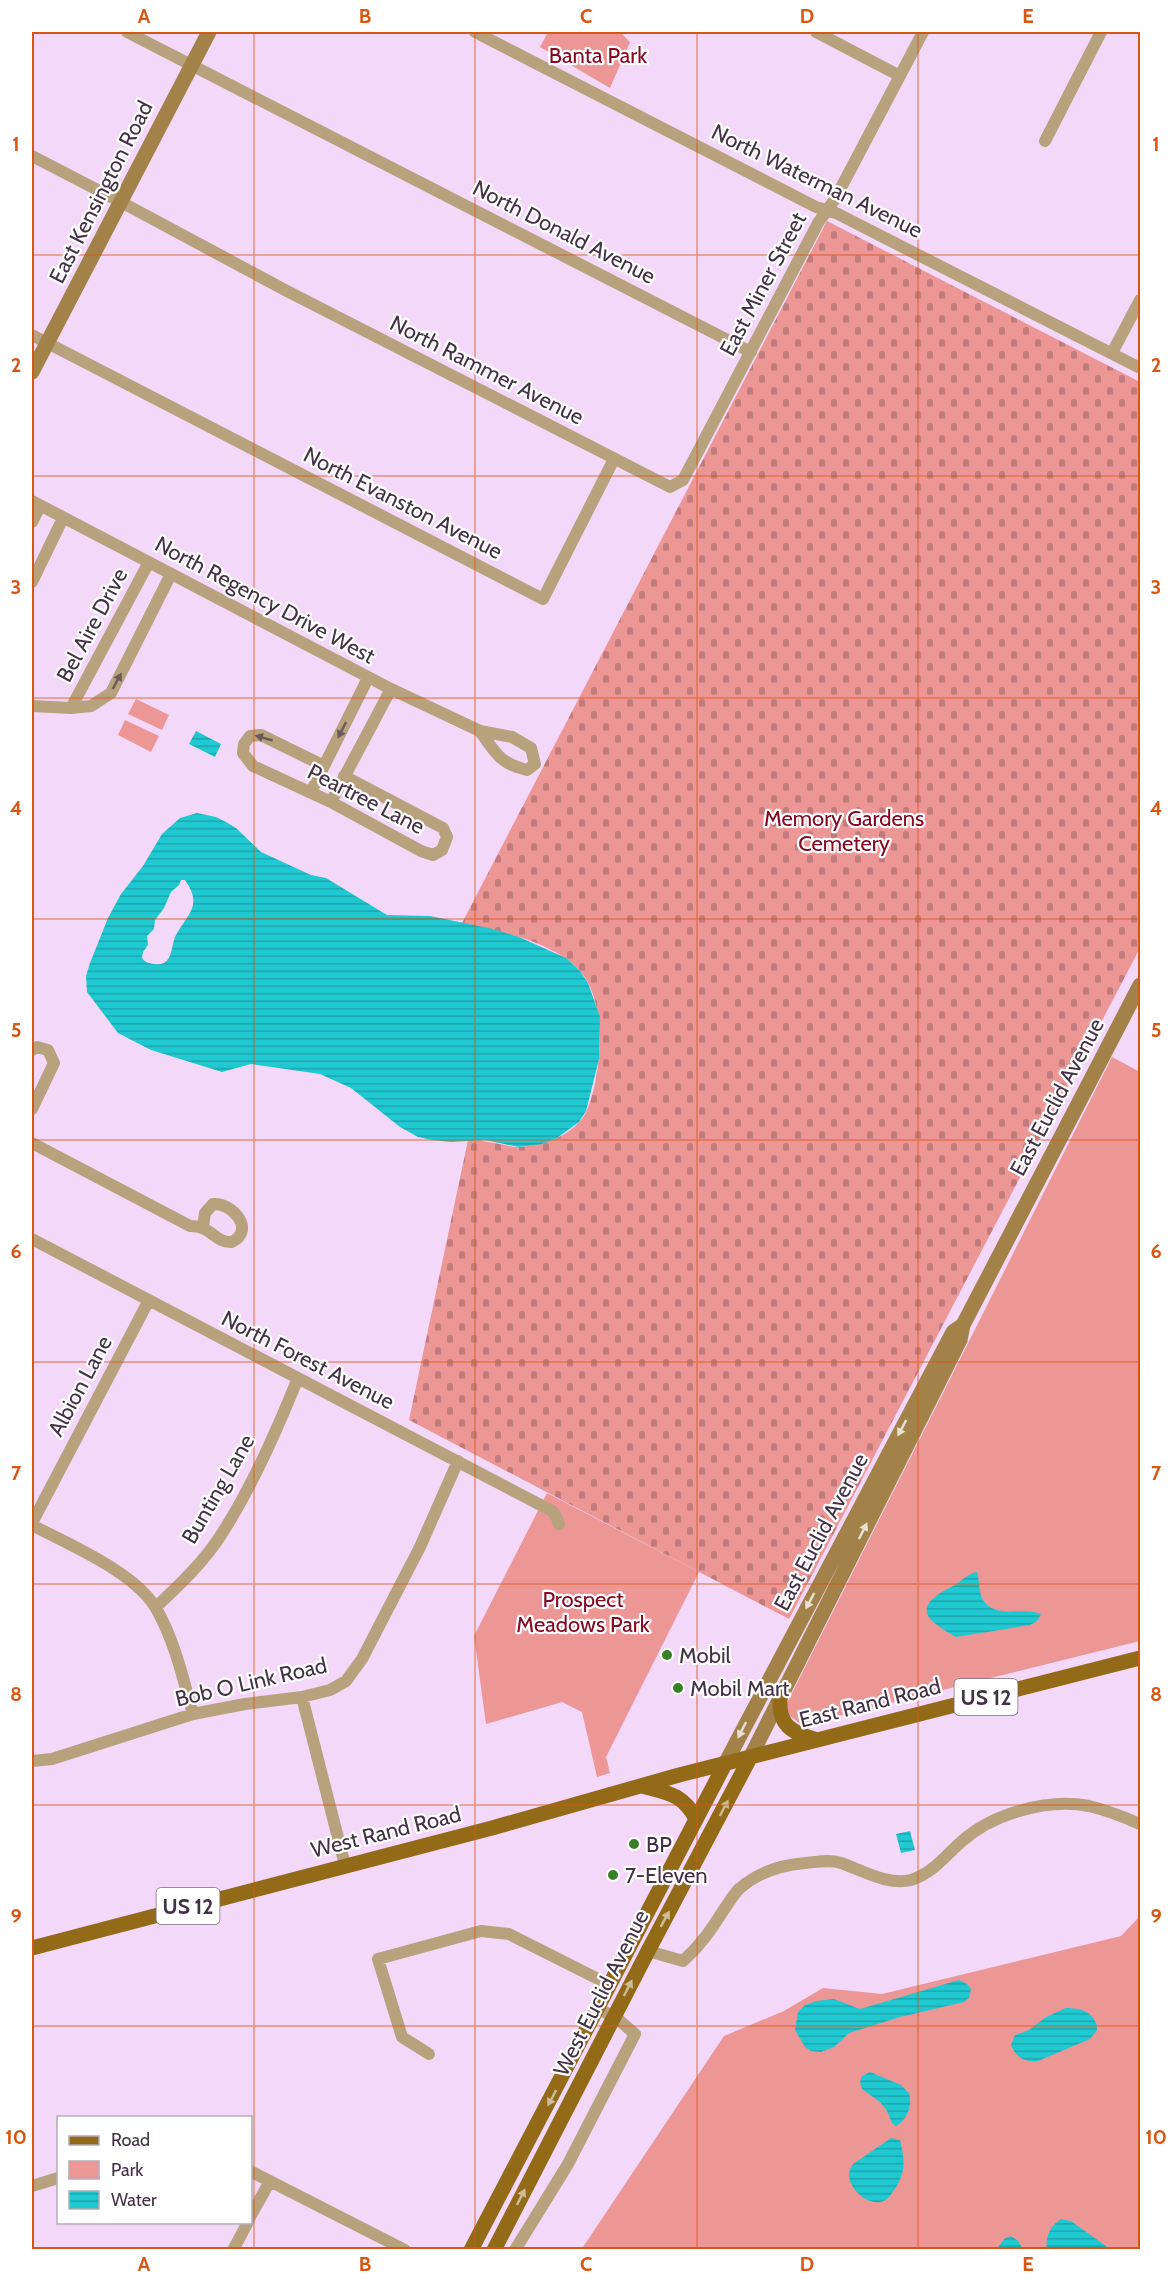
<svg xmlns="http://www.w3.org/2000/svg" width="1172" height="2281" font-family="Cabin,sans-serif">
<defs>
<pattern id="cemetery-stones" width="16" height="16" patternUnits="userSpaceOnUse" patternTransform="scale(1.5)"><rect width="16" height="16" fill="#ed9696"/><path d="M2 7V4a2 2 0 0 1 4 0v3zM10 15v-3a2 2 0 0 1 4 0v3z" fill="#c27b7c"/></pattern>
<pattern id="water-rules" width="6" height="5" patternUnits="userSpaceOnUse" patternTransform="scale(1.5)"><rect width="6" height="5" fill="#1fc9d1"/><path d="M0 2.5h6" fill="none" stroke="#1da4ab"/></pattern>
</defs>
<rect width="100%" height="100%" fill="#f3d8f9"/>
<path fill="#ed9696" d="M548 32H620L630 42 610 88 540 47Z
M136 699 169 715 162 730 128 714Z
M125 720 159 736 151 752 118 735Z
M1112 1057 1140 1072V1641L802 1725 790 1716 786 1705Z
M547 1493 699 1572 606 1757 610 1773 597 1777 582 1712 562 1702 486 1724 474 1636Z
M1140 1916V2249L581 2250 724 2036 784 2011 823 1988 882 1994 1121 1936Z"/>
<path fill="url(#cemetery-stones)" d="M827 221 1140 382V948L789 1619 409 1420 468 1140C486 1140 500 1145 517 1147 525 1148 550 1141 557 1138 569 1133 582 1122 587 1110 602 1075 608 1000 579 970 552 941 499 931 462 923Z"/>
<path fill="url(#water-rules)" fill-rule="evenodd" d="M196 731 221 744 215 757 189 744Z
M197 813 216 817 226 822 236 828 261 852 311 875 326 878 387 915 430 916 493 929 519 937 566 958 580 971 588 983 600 1017 599 1059 586 1111 579 1122 557 1138 542 1144 519 1147 485 1140 451 1142 432 1140 418 1137 400 1127 351 1088 320 1074 251 1064 222 1072 151 1050 118 1033 87 992 86 976 90 963 108 918 121 894 143 866 162 834 180 818ZM181 880H185C203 906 188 913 176 935 170 946 174 967 154 964 148 963 146 963 142 958L143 952 148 945 147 936 154 929 155 920 164 908 171 892 179 885Z
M977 1572C980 1581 978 1591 983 1600 996 1620 1023 1606 1041 1614L1037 1621 1030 1625 956 1637C922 1618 913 1606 953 1586 961 1582 968 1573 977 1572Z
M910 1831 915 1850 901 1853 896 1834Z
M959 1980 967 1984 971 1989 969 1998 964 2002 900 2017 849 2033 834 2047 821 2052 811 2051 805 2047 795 2030 798 2012 805 2005 817 2001 834 1999 860 2009Z
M1066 2008C1080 2008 1093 2011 1097 2026V2030L1090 2039 1038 2061C1025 2062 1016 2058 1011 2045L1015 2035 1029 2030 1046 2017Z
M870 2072 901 2085 909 2093C913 2105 907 2120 896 2126L892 2123 887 2111 880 2102 862 2089 860 2082 862 2076Z
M891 2138 900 2140C905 2160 906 2173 894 2190 890 2196 887 2201 880 2202 862 2205 840 2179 853 2164Z
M1061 2219 1071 2221 1110 2249H1047C1045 2237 1050 2226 1061 2219Z
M1011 2236 1018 2241 1023 2249H997L1004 2239Z"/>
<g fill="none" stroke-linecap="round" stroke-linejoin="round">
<path stroke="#b8a27d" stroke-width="12" d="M127 32 751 352
M475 32 816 207 836 213 1140 368
M816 32 900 76
M1045 141 1101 32
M32 156 121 202 285 290 670 487 683 480 818 223 835 199 923 32
M32 335 543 599 614 459
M1112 353 1140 300
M32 501 391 689 480 731 512 737 531 748 535 764 527 770C501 764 495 753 480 731
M32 522 40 506
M32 582 63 518
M32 706 71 708 91 706 111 693 171 574
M71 708 149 562
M324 766 261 735 250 736 244 744 243 753 253 766 331 802 421 851 433 855 442 850 447 837 443 828 344 776
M311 792 368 678
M331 802 391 689
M32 1050 37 1047 48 1050 54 1063 32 1109
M32 1143 190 1226C213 1226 214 1243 232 1242 256 1230 232 1202 213 1204L205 1213 203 1226
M32 1239 552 1511 556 1516 559 1524
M32 1523 149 1300
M32 1525C69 1545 136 1572 157 1610 175 1642 183 1679 193 1714
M156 1607C179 1585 203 1563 221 1535 252 1487 276 1432 298 1378
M302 1697 345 1865
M32 1761 52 1759 193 1714 245 1704 302 1697 330 1690 346 1681 362 1659 420 1547 458 1461
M648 1951 683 1961C700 1946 711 1930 723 1911 728 1904 733 1895 739 1889 757 1873 781 1865 805 1863 817 1862 830 1859 841 1863 862 1870 888 1886 911 1880 933 1873 945 1856 961 1842 992 1814 1047 1798 1089 1806 1106 1810 1124 1817 1140 1824
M429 2054 402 2037 378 1959 481 1931 509 1934 610 1985
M250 2171 405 2250
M32 2186 58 2178
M250 2217 270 2181
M233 2250 248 2222
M515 2250 568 2164 635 2034 620 2021 598 2008"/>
<path stroke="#a38249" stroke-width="15" d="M32 372 209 32
M750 1758 960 1340 963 1325 1140 985
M725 1764 953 1332 963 1325"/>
<path stroke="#936a17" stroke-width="15" d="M780 1697C778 1726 791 1732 817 1740
M642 1786C668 1793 683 1794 696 1819
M32 1948 492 1828 679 1775 1140 1658
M471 2250 725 1764
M494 2250 648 1951 750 1758"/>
</g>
<defs><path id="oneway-solid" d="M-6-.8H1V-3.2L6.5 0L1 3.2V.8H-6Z" transform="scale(1.5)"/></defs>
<g fill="#6c595a">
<use href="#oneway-solid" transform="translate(117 681) rotate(-62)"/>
<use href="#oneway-solid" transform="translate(342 730) rotate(117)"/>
<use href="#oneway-solid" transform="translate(264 738) rotate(-164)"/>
</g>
<g fill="#e8e0d2">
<use href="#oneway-solid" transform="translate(902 1428) rotate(118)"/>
<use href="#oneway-solid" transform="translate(863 1531) rotate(-63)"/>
<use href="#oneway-solid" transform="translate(810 1601) rotate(118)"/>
<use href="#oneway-solid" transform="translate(742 1730) rotate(117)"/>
</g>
<g fill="#cebc97">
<use href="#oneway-solid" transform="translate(724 1808) rotate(-62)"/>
<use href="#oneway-solid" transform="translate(665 1919) rotate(-61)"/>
<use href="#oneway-solid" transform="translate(628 1988) rotate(-63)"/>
<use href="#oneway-solid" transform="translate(552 2098) rotate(118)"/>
<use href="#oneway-solid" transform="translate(521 2197) rotate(-63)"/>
</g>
<path fill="none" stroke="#d85512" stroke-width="1.5" stroke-opacity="0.55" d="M254 32V2250M475 32V2250M697 32V2250M918 32V2250M32 255H1140M32 476H1140M32 698H1140M32 919H1140M32 1140H1140M32 1362H1140M32 1584H1140M32 1805H1140M32 2026H1140"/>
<g fill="#388026" stroke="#fff" stroke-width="2">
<circle cx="667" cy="1655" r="6"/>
<circle cx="678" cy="1688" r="6"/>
<circle cx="634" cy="1844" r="6"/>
<circle cx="613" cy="1875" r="6"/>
</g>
<g text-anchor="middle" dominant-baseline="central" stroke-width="4.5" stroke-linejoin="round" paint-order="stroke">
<g fill="#fff" stroke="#7b6f7e" stroke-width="1.5">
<rect x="954.5" y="1679" width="63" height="36" rx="4.5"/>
<rect x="156.5" y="1888" width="63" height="36" rx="4.5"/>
</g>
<g font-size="21" font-weight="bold" fill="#433147">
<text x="986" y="1697">US 12</text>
<text x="188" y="1906">US 12</text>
</g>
<g font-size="22" fill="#870821" stroke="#fff">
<text x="598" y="55">Banta Park</text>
<text x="844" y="818">Memory Gardens<tspan x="844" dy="25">Cemetery</tspan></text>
<text x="583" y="1599">Prospect<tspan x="583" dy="25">Meadows Park</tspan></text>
</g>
<g font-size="22" fill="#433147" stroke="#fff">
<text transform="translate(817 181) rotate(26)">North Waterman Avenue</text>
<text transform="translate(101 192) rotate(-63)">East Kensington Road</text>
<text transform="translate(564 232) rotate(27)">North Donald Avenue</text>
<text transform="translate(763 284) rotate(-62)">East Miner Street</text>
<text transform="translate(487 370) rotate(27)">North Rammer Avenue</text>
<text transform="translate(403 503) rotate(27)">North Evanston Avenue</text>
<text transform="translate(265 600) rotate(28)">North Regency Drive West</text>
<text transform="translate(92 625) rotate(-62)">Bel Aire Drive</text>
<text transform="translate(366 799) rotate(27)">Peartree Lane</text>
<text transform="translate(1057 1097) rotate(-62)">East Euclid Avenue</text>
<text transform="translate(308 1360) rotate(27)">North Forest Avenue</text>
<text transform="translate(80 1386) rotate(-62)">Albion Lane</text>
<text transform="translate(218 1489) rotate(-60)">Bunting Lane</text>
<text transform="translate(821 1532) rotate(-62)">East Euclid Avenue</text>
<text transform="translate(251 1682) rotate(-13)">Bob O Link Road</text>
<text transform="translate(870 1703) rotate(-14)">East Rand Road</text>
<text transform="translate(386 1832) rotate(-14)">West Rand Road</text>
<text transform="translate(601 1993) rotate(-63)">West Euclid Avenue</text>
</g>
<g font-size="22" fill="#433147" stroke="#fff" text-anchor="start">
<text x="679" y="1655">Mobil</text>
<text x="690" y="1688">Mobil Mart</text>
<text x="646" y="1844">BP</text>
<text x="625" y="1875">7-Eleven</text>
</g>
</g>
<rect width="1172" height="2281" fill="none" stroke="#ffffff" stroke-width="66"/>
<rect x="57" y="2116" width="195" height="108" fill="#ffffff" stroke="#b4adb5" stroke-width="1.5"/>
<rect x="69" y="2136" width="30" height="9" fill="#936a17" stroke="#b4adb5" stroke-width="1.5"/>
<text x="111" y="2146" font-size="18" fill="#433147">Road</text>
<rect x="69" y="2161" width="30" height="18" fill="#ed9696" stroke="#b4adb5" stroke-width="1.5"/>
<text x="111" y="2176" font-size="18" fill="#433147">Park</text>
<rect x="69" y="2191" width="30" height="18" fill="url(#water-rules)" stroke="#b4adb5" stroke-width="1.5"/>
<text x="111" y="2206" font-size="18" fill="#433147">Water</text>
<rect x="33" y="33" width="1106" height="2215" fill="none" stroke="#d85512" stroke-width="2"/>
<g font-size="20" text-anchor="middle" font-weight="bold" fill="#d85512">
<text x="144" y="23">A</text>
<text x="365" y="23">B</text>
<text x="586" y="23">C</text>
<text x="807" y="23">D</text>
<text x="1028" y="23">E</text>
<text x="16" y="151">1</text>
<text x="1156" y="151">1</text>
<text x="16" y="372">2</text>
<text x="1156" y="372">2</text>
<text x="16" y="594">3</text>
<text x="1156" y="594">3</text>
<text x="16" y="815">4</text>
<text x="1156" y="815">4</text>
<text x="16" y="1037">5</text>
<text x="1156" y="1037">5</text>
<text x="16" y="1258">6</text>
<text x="1156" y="1258">6</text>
<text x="16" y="1480">7</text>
<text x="1156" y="1480">7</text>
<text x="16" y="1701">8</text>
<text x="1156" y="1701">8</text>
<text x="16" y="1923">9</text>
<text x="1156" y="1923">9</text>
<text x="16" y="2144">10</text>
<text x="1156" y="2144">10</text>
<text x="144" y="2271">A</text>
<text x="365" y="2271">B</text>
<text x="586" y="2271">C</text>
<text x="807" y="2271">D</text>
<text x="1028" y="2271">E</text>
</g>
</svg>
